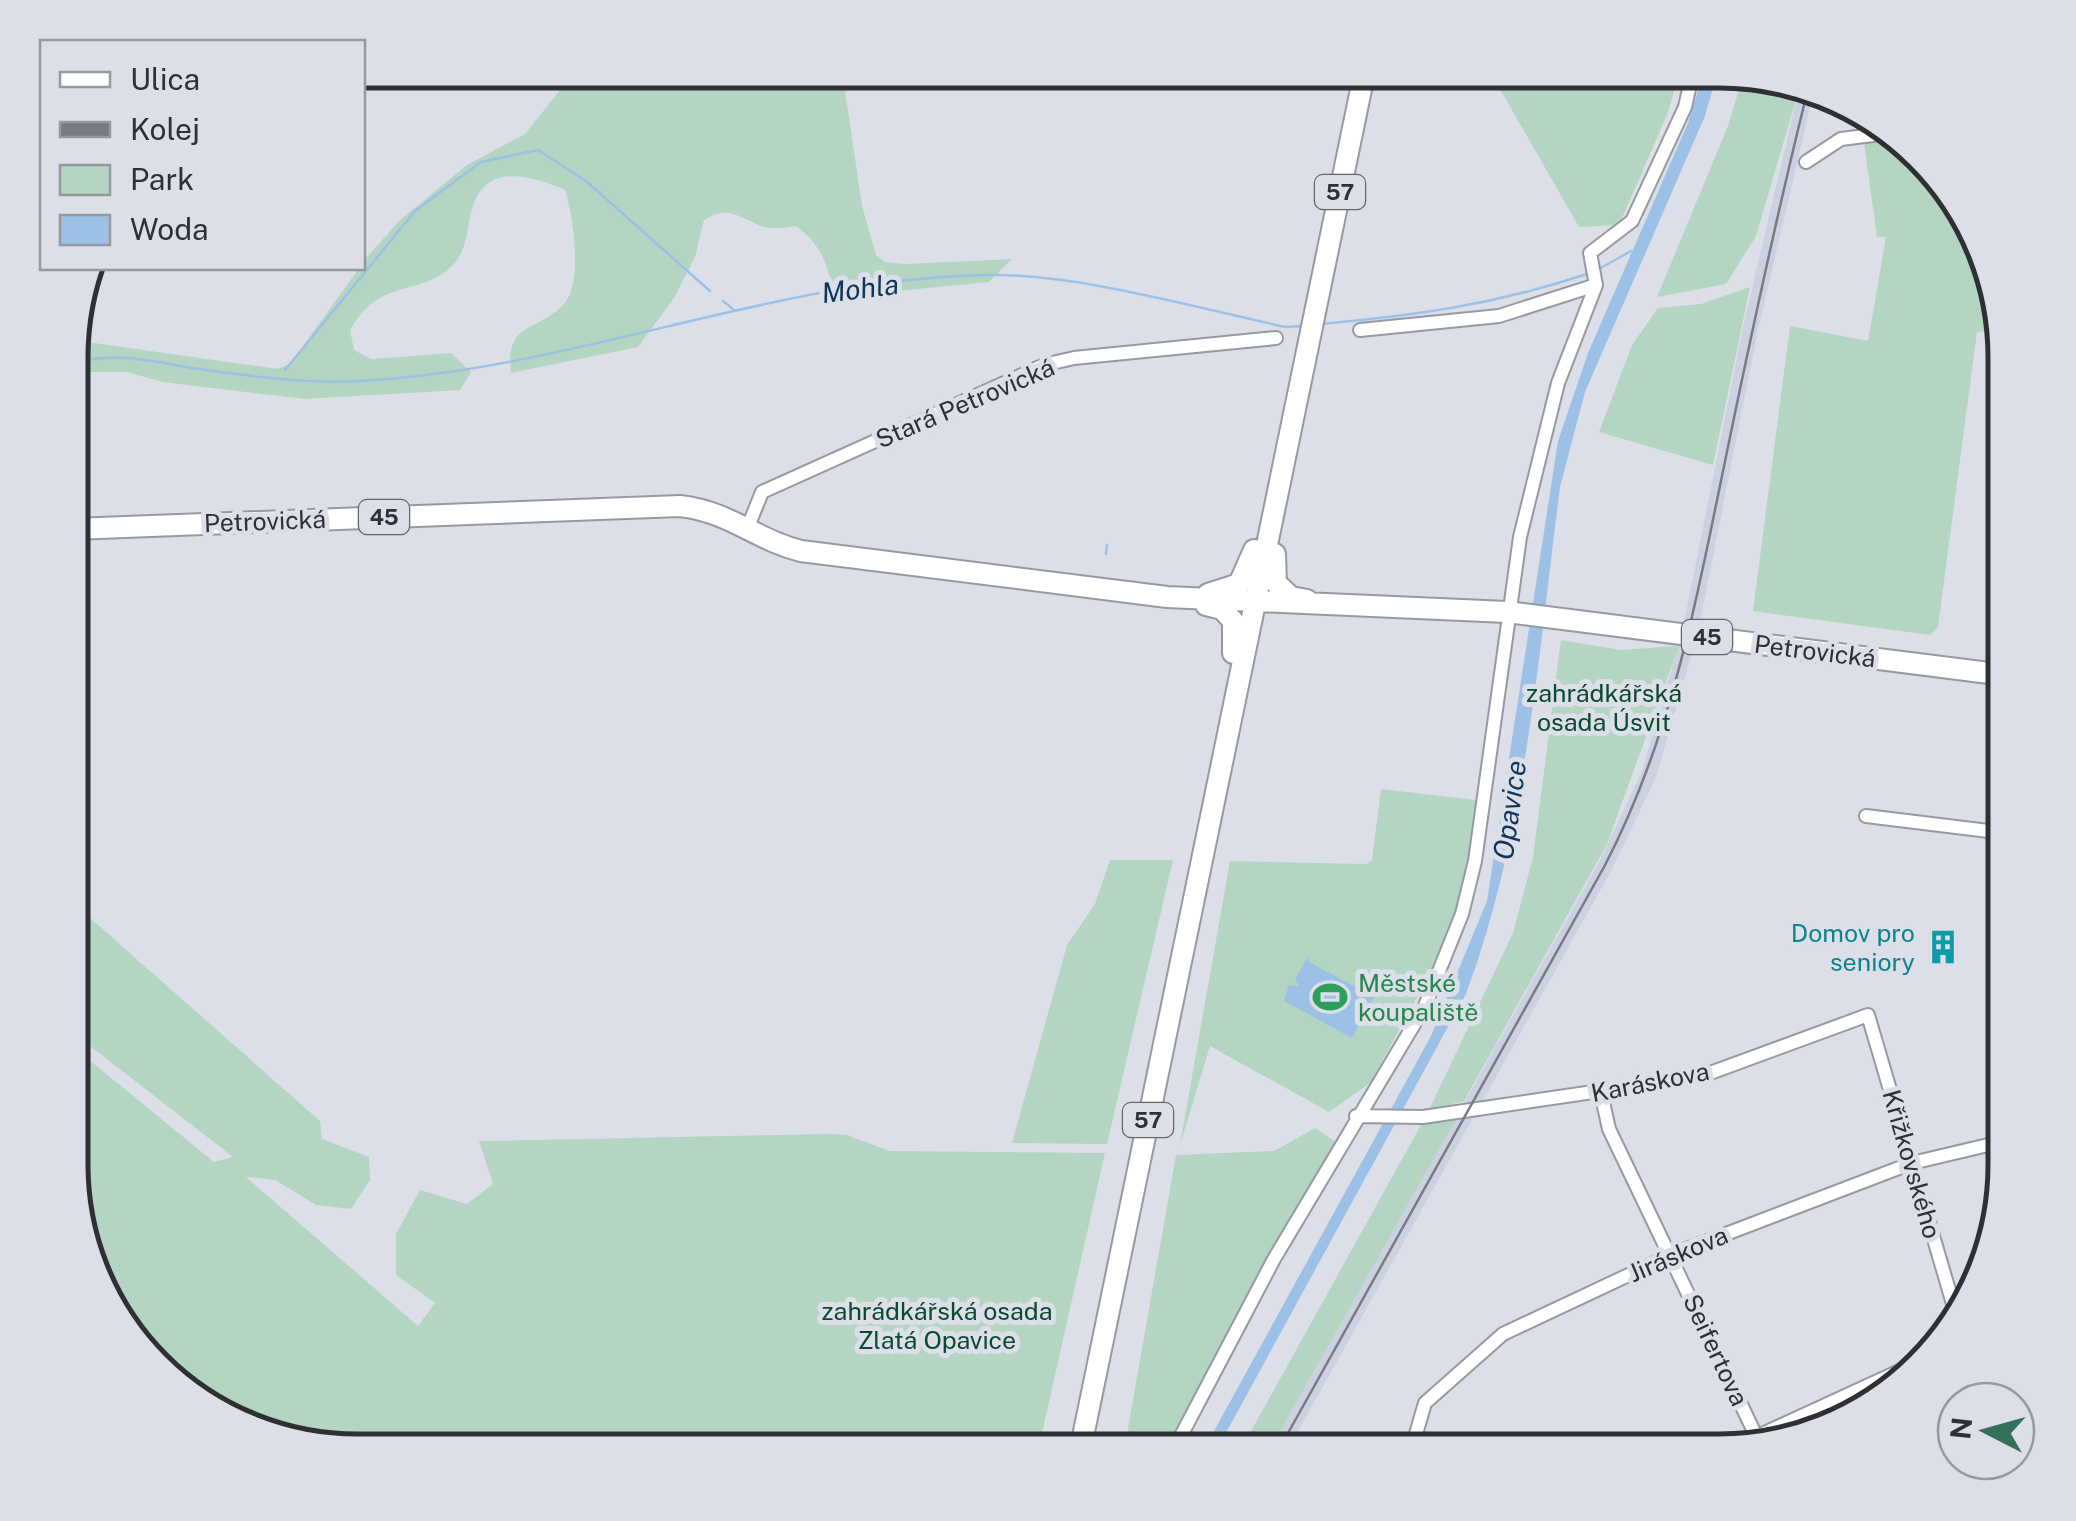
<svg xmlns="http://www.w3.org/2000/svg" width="2076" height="1521" font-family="'Public Sans',sans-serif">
<rect width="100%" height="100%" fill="#dcdfe8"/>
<path fill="#ccd1e1" d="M1798 93 1812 99 1758 330 1697 636 1656 777 1611 871 1287 1451H1269L1598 864 1642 771 1682 633 1743 327Z"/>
<path fill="#b4d5c2" d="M576 70H842L862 206 876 255 885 262 905 264 1012 259 989 282 836 297C826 265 824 247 796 226 786 227 773 230 764 227 740 218 729 204 704 220L695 257 674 298 638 347 511 373C506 320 535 334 563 305 584 284 573 215 565 190 545 181 509 169 490 182 461 201 476 243 452 266 419 298 381 276 350 330L354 350 371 359 451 353 471 372 460 390 305 399 162 382 128 372H73V344L87 342 278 369 291 363 367 257 400 220 467 165 525 134Z
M1489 70 1680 71 1667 115 1619 225 1579 227Z
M1744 73 1798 93 1756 236 1726 284 1657 297 1728 126Z
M1902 139 1976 229 2003 330 1977 332 1938 627 1930 635 1753 611 1790 326 1868 341 1886 237H1877L1864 143Z
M1750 287 1713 465 1599 432 1632 345 1658 308 1701 304Z
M1561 640 1621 650 1679 646 1607 844 1464 1101 1429 1110 1513 933 1533 857Z
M1381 789 1476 800 1467 882 1439 957 1370 1083 1329 1112 1210 1046 1180 1145 1230 861 1366 864 1372 860Z
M1110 860H1173L1107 1144 1012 1143 1067 945 1095 904Z
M72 902 320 1121 322 1139 369 1157 370 1180 351 1209 316 1205 275 1180 246 1177 418 1326 435 1303 396 1275V1234L420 1190 467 1204 493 1184 479 1141 830 1134 847 1135 890 1151 1105 1153 1038 1451 339 1450 213 1403 108 1307 72 1201V1046L214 1162 233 1157 72 1032Z
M1456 1119 1269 1451H1240L1422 1123Z
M1315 1128 1336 1142 1167 1451H1124L1176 1155 1274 1151Z"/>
<path fill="#9dc1e6" d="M1704 71H1718L1705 116 1585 392 1560 487C1538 657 1526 833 1466 994L1216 1451H1203L1431 1036 1487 901 1558 441 1588 353 1688 123Z
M1308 956 1309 962 1371 995 1376 993 1352 1038 1284 1001 1289 985 1299 986 1295 979Z"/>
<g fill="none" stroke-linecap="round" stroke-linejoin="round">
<path stroke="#9dc1e6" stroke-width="2.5" d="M1599 269 1631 251
M723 301 734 310
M1321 324C1418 315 1493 305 1587 274
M73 363C121 351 151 362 199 369 251 376 304 384 357 381 571 371 773 278 988 275 1073 273 1199 308 1285 327L1303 326
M285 370 415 211 481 162 538 150 586 181 710 291
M1106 554 1107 545"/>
<g stroke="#9699a1" stroke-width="16">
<path id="street" d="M1806 162 1841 139 1897 132
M1360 330 1499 316 1596 285
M748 527 762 492 1044 365 1074 358 1276 338
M1866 816 2005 833
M1601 1093 1609 1129 1759 1442
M1356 1116 1423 1117 1702 1076 1868 1015 1956 1314
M1732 1448 1919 1362
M1173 1451 1274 1259 1425 1006 1462 914 1475 861 1520 537 1558 383 1596 285 1590 253 1632 221 1685 107 1693 71
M1411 1451 1425 1403 1503 1334 1671 1255 1912 1163 2005 1141"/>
</g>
<g stroke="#9699a1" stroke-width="24">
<path id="primary" d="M73 529 680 506C731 512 756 540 801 551L1167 597 1507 612 2005 675
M1275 554 1276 583 1291 597 1307 600
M1208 594 1239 584 1254 550
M1206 605 1222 609 1233 621V653
M1080 1451 1365 70"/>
</g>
<use href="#street" stroke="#fff" stroke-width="12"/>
<use href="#primary" stroke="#fff" stroke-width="20"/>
<path stroke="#797b81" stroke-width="2.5" d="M1278 1451 1604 867C1669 743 1694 612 1722 476 1748 349 1775 222 1806 97"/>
</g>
<defs>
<g id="building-bare" transform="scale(2.7)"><path d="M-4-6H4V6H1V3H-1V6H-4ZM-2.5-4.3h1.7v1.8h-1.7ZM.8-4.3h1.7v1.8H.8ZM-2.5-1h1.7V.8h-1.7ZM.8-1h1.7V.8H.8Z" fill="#0f9aa8" stroke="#dcdfe8" stroke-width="2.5" paint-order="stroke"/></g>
<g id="stadium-bare" transform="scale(2.7)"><path d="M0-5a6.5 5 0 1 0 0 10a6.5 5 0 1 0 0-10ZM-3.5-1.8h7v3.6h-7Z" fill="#2e9e5b" stroke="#dcdfe8" stroke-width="2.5" paint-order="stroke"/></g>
</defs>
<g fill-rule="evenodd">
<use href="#building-bare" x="1943" y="947"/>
<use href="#stadium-bare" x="1330" y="997"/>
</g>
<g text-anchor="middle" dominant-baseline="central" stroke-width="10" stroke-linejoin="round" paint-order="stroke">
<g fill="#dcdfe8" stroke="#63646a" stroke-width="2.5">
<rect x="1315" y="175" width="50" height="34" rx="8"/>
<rect x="359" y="500" width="50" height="34" rx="8"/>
<rect x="1682" y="620" width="50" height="34" rx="8"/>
<rect x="1123" y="1103" width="50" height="34" rx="8"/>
</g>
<g font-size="22" font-weight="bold" fill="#2f3034">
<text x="1340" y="192">57</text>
<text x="384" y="517">45</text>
<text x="1707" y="637">45</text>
<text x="1148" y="1120">57</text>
</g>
<g font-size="25" fill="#2f3034" stroke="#dcdfe8">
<text transform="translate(965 403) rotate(-23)">Stará Petrovická</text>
<text transform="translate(265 521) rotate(-2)">Petrovická</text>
<text transform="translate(1815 651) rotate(7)">Petrovická</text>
<text transform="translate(1650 1082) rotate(-11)">Karáskova</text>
<text transform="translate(1912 1164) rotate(74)">Křižkovského</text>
<text transform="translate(1678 1254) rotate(-23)">Jiráskova</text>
<text transform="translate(1716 1350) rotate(65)">Seifertova</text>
</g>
<g font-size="25" fill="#0a4a30" stroke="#dcdfe8">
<text x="1604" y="693">zahrádkářská<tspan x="1604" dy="29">osada Úsvit</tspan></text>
<text x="937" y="1311">zahrádkářská osada<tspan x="937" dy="29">Zlatá Opavice</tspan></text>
</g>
<g font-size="25" fill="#0d838f" stroke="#dcdfe8" text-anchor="end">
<text x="1915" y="933">Domov pro<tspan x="1915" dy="29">seniory</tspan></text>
</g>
<g font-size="25" fill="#27864d" stroke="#dcdfe8" text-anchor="start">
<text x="1358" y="983">Městské<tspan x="1358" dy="29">koupaliště</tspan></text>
</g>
<g font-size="28" font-style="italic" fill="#0f365a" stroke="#dcdfe8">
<text transform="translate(860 288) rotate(-7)">Mohla</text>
<text transform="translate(1509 810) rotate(-82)">Opavice</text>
</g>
</g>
<path d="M0 0H2076V1521H0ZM357 88H1719A269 269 0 0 1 1988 357V1165A269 269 0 0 1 1719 1434H357A269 269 0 0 1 88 1165V357A269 269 0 0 1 357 88Z" fill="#dcdfe8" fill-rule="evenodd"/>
<path fill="none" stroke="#2f3034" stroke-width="5" d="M357 88H1719A269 269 0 0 1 1988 357V1165A269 269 0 0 1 1719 1434H357A269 269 0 0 1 88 1165V357A269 269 0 0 1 357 88Z"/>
<rect x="40" y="40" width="325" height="230" fill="#dcdfe8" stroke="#9799a0" stroke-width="2.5"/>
<rect x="60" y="72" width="50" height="15" fill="#ffffff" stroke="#9799a0" stroke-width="2.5"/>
<text x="130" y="90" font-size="30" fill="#2f3034">Ulica</text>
<rect x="60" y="122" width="50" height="15" fill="#797b81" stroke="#9799a0" stroke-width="2.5"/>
<text x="130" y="140" font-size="30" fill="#2f3034">Kolej</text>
<rect x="60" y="165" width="50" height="30" fill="#b4d5c2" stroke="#9799a0" stroke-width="2.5"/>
<text x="130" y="190" font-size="30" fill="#2f3034">Park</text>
<rect x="60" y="215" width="50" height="30" fill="#9dc1e6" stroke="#9799a0" stroke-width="2.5"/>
<text x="130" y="240" font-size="30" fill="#2f3034">Woda</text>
<g transform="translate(1986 1431) rotate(276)"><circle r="48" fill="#dcdfe8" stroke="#9799a0" stroke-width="2.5"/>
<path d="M0-8L18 38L0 25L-18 38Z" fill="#35705a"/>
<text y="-15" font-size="28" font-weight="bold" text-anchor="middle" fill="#2f3034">N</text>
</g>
</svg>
